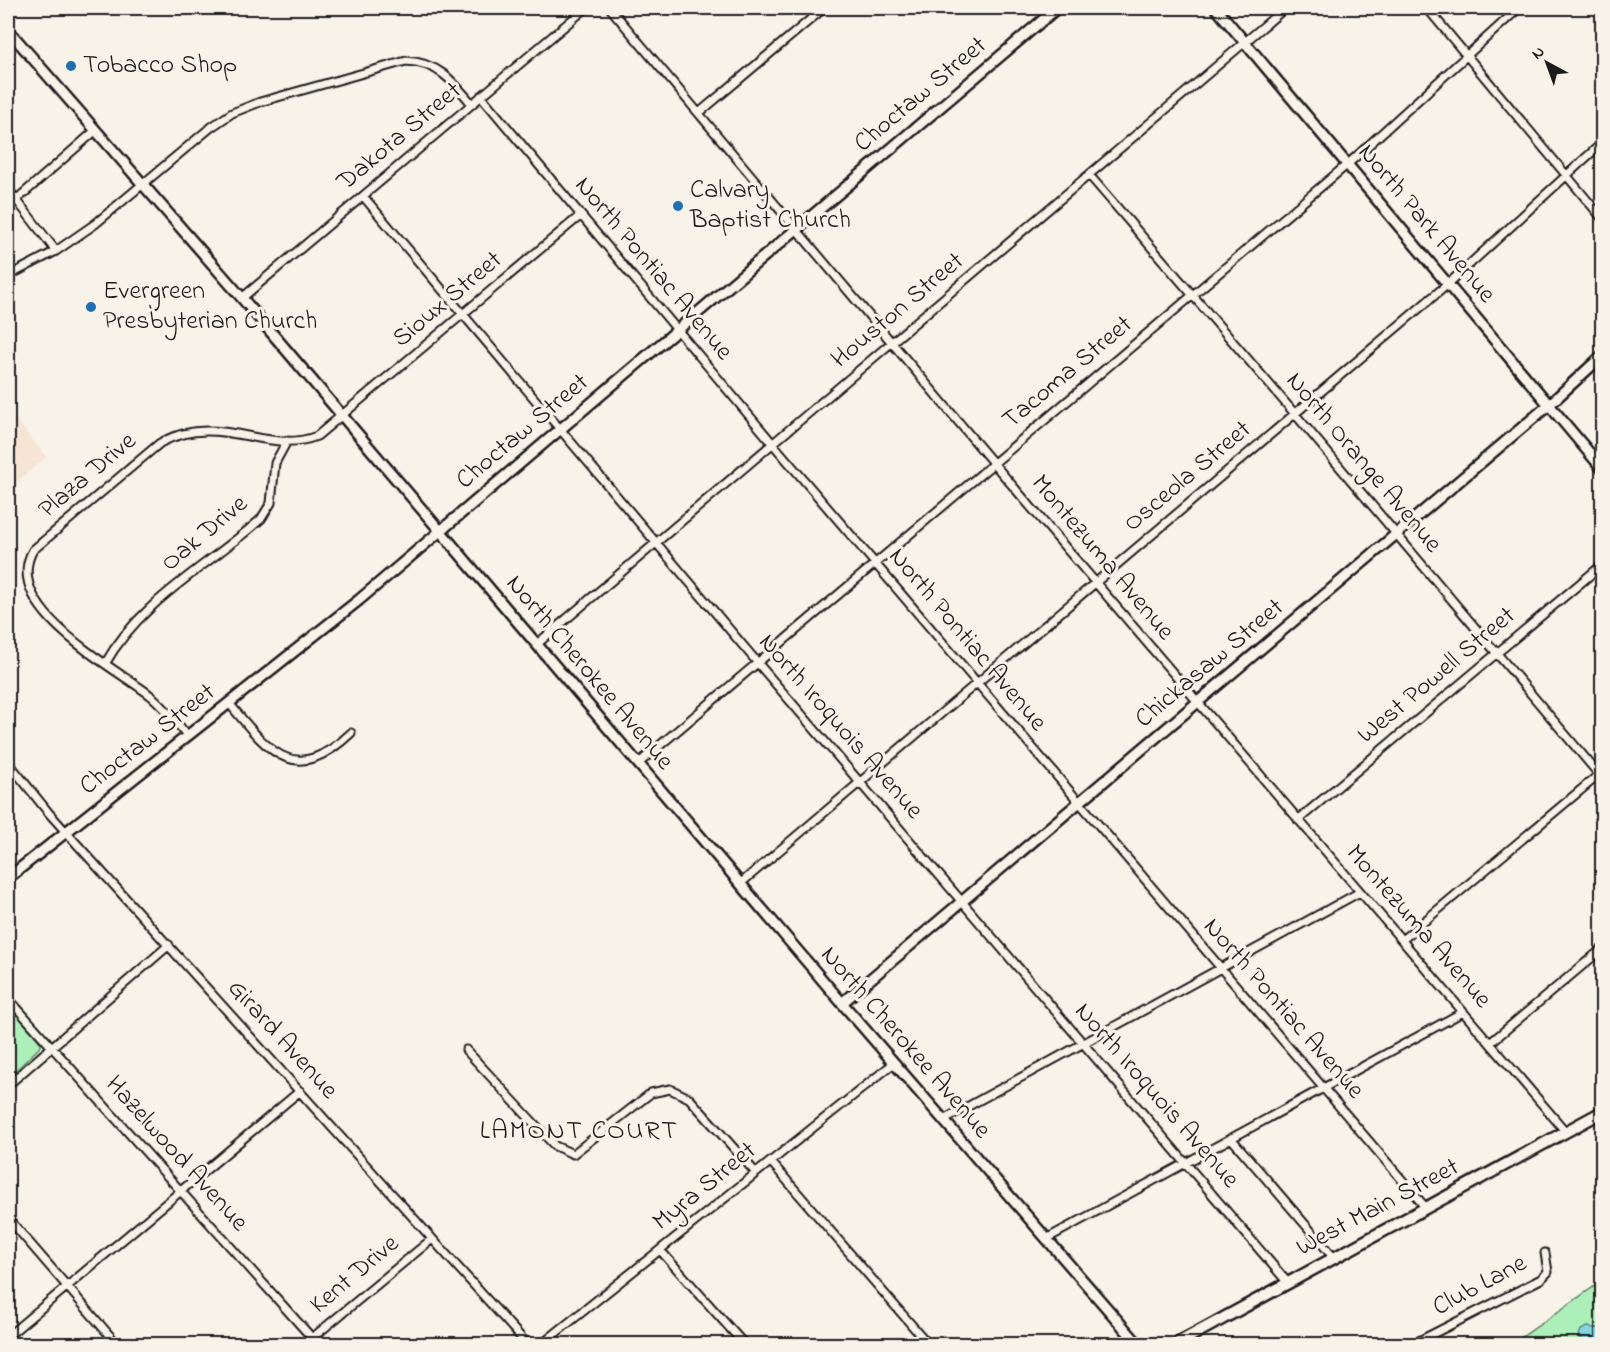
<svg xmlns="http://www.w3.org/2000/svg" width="1610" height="1352" font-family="'Indie Flower',sans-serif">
<rect width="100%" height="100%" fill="#f7f3e8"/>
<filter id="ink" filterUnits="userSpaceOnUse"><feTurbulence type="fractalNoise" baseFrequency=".0167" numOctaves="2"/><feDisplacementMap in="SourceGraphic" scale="12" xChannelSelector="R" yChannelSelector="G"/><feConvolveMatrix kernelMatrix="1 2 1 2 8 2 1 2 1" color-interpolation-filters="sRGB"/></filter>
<g filter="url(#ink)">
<path fill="#f6e4d4" d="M8 410 46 457 8 489Z"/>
<path fill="#adefb8" stroke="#64866a" stroke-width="1.5" d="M8 1004 41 1043V1046L8 1078Z
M1602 1281V1344H1512Z"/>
<path fill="#84d5de" stroke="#5a8b90" stroke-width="1.5" d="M1587 1327 1602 1329V1344H1584L1579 1335 1581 1330Z"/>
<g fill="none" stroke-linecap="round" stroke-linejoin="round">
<g stroke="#1c1c1c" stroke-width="11">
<path id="street" d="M610 8 994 464 1566 1132
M1427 8 1602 218
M481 96 779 451 1426 1208
M699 113 824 8
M1090 176 1295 414 1602 778
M8 189 56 251
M363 196 762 668 1288 1283
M15 201 96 130
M8 276 56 251 95 224 210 128 232 113 260 102 406 61C437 62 453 81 472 104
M242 298 586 8
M537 644 1285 8
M105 664C140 601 208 566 261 519L271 503 275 463 287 441
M229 703C268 750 293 788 351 733
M187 735C175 721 164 706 150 695 114 667 0 608 33 550L160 443C220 411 267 456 317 436L581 215
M8 762 48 812 527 1344
M639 763 1349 163 1519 8
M1298 820 1602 565
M741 883 1448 284 1602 143
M1402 940 1601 773
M8 998 312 1338
M1490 1043 1602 949
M466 1050 555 1146 573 1154 651 1093 670 1089 689 1098 756 1173
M8 1085 169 945
M943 1120 1360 892
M1231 1138 1334 1258
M771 1162 928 1344
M8 1218 117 1344
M1046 1239 1463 1012
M660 1250 744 1344
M8 1336 300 1091
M305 1344 432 1239
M542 1344 894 1063
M1413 1344 1541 1279 1548 1272 1545 1253"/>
</g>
<g stroke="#1c1c1c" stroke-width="14">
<path id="secondary" d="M1216 8 1602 468
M8 30 236 291 842 1003 1138 1344
M8 878 359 600 1057 8
M842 1003 1550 404 1602 356"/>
</g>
<g stroke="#1c1c1c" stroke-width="15">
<path id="primary" d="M1176 1344 1602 1112"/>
</g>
<use href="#street" stroke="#f7f3e8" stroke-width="7"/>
<use href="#secondary" stroke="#f7f3e8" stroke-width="9"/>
<use href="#primary" stroke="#f7f3e8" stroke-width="10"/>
</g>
</g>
<g fill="#1f6fb2" stroke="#f7f3e8" stroke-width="2">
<circle cx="71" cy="66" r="6"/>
<circle cx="678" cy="206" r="6"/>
<circle cx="91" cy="307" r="6"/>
</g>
<g text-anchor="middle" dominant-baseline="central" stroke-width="6" stroke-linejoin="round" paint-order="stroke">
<g font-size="26" fill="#1c1c1c" stroke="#f7f3e8" text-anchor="start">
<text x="83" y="66">Tobacco Shop</text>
<text x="690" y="191">Calvary<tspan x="690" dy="30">Baptist Church</tspan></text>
<text x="103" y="292">Evergreen<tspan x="103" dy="30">Presbyterian Church</tspan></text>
</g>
<g font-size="26" fill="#1c1c1c" stroke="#f7f3e8">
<text transform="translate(921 95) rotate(-40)">Choctaw Street</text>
<text transform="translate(400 137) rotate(-40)">Dakota Street</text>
<text transform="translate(1426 224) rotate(50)">North Park Avenue</text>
<text transform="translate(653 269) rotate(50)">North Pontiac Avenue</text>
<text transform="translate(448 300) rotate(-40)">Sioux Street</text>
<text transform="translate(898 311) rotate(-40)">Houston Street</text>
<text transform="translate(1068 373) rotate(-40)">Tacoma Street</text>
<text transform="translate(523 432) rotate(-40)">Choctaw Street</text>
<text transform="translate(1363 463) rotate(50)">North Orange Avenue</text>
<text transform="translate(88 476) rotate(-40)">Plaza Drive</text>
<text transform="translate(1188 477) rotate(-40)">Osceola Street</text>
<text transform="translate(205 534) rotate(-40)">Oak Drive</text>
<text transform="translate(1102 558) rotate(50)">Montezuma Avenue</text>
<text transform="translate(967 640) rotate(50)">North Pontiac Avenue</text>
<text transform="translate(1210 664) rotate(-40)">Chickasaw Street</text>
<text transform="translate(589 673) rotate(50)">North Cherokee Avenue</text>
<text transform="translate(1437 676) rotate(-40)">West Powell Street</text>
<text transform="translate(840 727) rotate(49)">North Iroquois Avenue</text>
<text transform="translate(148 740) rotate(-38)">Choctaw Street</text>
<text transform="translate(1418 927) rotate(49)">Montezuma Avenue</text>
<text transform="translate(1283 1009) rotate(49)">North Pontiac Avenue</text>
<text transform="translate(282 1040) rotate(48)">Girard Avenue</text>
<text transform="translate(905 1043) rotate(49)">North Cherokee Avenue</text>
<text transform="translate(1156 1096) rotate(49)">North Iroquois Avenue</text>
<text transform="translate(176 1154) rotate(48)">Hazelwood Avenue</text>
<text transform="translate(705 1187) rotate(-39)">Myra Street</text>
<text transform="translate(1378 1208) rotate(-28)">West Main Street</text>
<text transform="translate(355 1275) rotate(-40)">Kent Drive</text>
<text transform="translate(1480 1286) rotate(-28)">Club Lane</text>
</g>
<g font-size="27" letter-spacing="1.5" fill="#1c1c1c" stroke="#f7f3e8">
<text x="579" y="1131">LAMONT COURT</text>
</g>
</g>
<rect width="1610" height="1352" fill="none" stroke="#f7f3e8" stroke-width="30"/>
<rect x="15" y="15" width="1580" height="1322" fill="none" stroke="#1c1c1c" stroke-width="2" filter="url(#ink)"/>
<g transform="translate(1547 63) rotate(319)" stroke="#f7f3e8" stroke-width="4.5" paint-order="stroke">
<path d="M0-4.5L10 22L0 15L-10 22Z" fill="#1c1c1c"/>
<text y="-9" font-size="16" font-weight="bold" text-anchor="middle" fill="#1c1c1c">N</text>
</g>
</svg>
